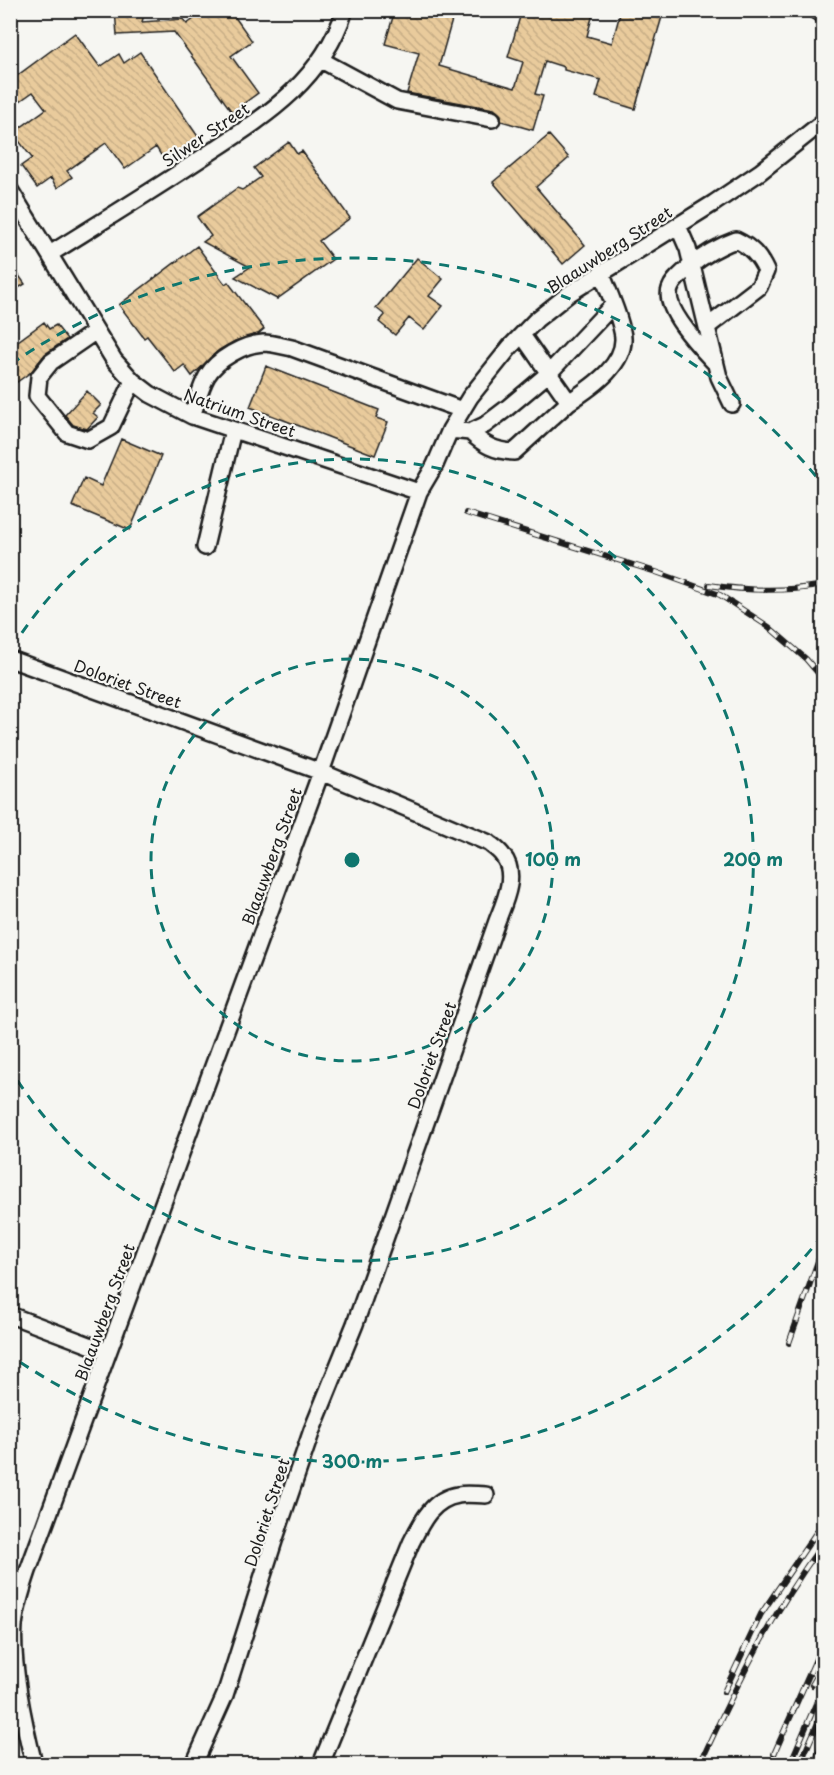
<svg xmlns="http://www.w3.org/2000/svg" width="834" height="1775" font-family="'Playpen Sans',sans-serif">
<defs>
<pattern id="building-back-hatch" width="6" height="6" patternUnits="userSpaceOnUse" patternTransform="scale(1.5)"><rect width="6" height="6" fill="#e9cb9c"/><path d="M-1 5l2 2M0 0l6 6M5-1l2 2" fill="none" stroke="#c7ae86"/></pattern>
</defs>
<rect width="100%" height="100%" fill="#f6f6f2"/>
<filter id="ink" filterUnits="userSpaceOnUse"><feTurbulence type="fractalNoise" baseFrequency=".0167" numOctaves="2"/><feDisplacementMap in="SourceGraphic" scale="12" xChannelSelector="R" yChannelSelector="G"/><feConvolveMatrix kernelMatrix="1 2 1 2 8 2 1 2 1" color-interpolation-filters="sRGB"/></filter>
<g filter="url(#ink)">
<path fill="url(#building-back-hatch)" stroke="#1c1c1c" stroke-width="1.5" d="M115 10H145L142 22 183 19 187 24 198 16 212 15 213 10H230L252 41 231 56 258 93 232 112 174 32 117 35Z
M395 10H417L452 20 439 66 515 88 523 62 508 57 522 10H594L587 36 612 43 621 10H664L635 109 596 97 601 80 564 70V67L545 61 535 94 543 96 533 130 501 121V115L494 109 407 93 419 53 385 44Z
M75 33 100 67 119 54 124 63 140 52 199 138 164 160 156 147 125 169 106 143 67 171 72 177 57 188 51 178 37 188 21 166 32 158 13 133 46 109 33 92 10 108V81Z
M549 135 569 158 536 187 585 245 563 264 493 182Z
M289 142 297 154 302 151 350 218 319 241 333 259 277 299 235 277 250 267 203 242 211 236 197 217 237 188 242 190 261 177 254 168Z
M197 246 225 284 228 282 264 329 258 334 235 341 219 350 192 376 184 365 175 372 147 336 144 338 119 305Z
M417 258 443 279 429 296 443 306 424 330 409 318 395 335 379 322 385 315 376 308Z
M10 263 25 284 10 293Z
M44 322 49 329 56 325 67 339 45 354 31 372 10 387V347Z
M266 366 379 410 376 418 388 422 375 455 250 407Z
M87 391 101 405 93 413 98 417 87 429 73 425 65 415Z
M121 439 161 456 130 530 72 506 84 478 101 486Z"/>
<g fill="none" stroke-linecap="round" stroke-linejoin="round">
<g stroke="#1c1c1c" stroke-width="20">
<path id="minor" d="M815 10 824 16
M321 60 397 101 492 119
M10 190 114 360 133 381 150 394 192 416 419 492
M678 226 688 249 719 377 732 404
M50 254C98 224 147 194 194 163 257 121 320 87 345 10
M707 327 759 287 766 271C759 256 751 247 736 240 719 246 702 256 688 268 682 274 673 280 670 289 663 309 701 348 714 362
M96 331 51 362 39 377 37 396 67 433 88 440 111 427 133 381
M522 335 569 402C592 387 630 362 622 331 618 311 608 291 601 272
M192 416C197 403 200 388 207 376 217 359 244 344 263 343 273 343 282 346 292 348L462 410
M450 430 470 432 485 425 506 409 549 373 613 305
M470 432C484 445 494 451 514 452L569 402
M205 547 233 430
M10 659 321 772 489 843C494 847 500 851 503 856 518 874 504 903 497 921L355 1324 312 1430 274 1541 225 1695 194 1764
M10 1315 108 1352
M34 1764C24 1724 11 1667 14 1626 16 1607 22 1589 28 1571L321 772 419 492 435 465 450 430 470 397 510 347 536 320 570 293 714 203 760 172 824 121
M321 1764 411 1543C421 1523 432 1499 458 1495 466 1493 477 1495 486 1495"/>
</g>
<use href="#minor" stroke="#f6f6f2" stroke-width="15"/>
<g stroke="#1c1c1c" stroke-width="6">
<path id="rail" d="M466 513 656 572 720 595 769 627 806 659 824 680
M709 585C747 591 785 592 824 585
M789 1343 824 1244
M812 1685 824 1664
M724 1692 761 1614 824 1521
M774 1754 824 1641
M700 1764C735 1687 773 1611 824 1542
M790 1764 824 1685
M800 1764 824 1709
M815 1764 824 1736"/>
</g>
<use href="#rail" stroke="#f6f6f2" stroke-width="4" stroke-dasharray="11" stroke-linecap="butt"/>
</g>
</g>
<g fill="none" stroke="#0f766e" stroke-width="3" stroke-dasharray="10 8">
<circle cx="352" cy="860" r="201"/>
<path d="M12 648A401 401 0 1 1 12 1072"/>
<path d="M823 1235A602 602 0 0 1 11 1356M11 364A602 602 0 0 1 823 485"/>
</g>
<g text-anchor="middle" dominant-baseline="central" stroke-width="4.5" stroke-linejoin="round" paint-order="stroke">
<g font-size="16" fill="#1c1c1c" stroke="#f6f6f2">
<text transform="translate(205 134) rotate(-34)">Silwer Street</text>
<text transform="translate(609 249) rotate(-33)">Blaauwberg Street</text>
<text transform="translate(240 412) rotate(19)">Natrium Street</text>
<text transform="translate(128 683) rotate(20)">Doloriet Street</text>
<text transform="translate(271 856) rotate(-70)">Blaauwberg Street</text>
<text transform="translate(431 1055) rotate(-70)">Doloriet Street</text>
<text transform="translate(104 1312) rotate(-70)">Blaauwberg Street</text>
<text transform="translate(266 1512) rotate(-72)">Doloriet Street</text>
</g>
</g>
<circle cx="352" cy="860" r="9" fill="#0f766e" stroke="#f6f6f2" stroke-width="3"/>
<g font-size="18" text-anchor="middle" font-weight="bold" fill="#0f766e" stroke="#f6f6f2" stroke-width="4.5" stroke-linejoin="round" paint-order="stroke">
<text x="553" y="866">100 m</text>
<text x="753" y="866">200 m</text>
<text x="352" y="1468">300 m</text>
</g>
<rect width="834" height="1775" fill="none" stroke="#f6f6f2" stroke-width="36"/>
<rect x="18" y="18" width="798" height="1739" fill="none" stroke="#1c1c1c" stroke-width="2" filter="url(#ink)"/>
</svg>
